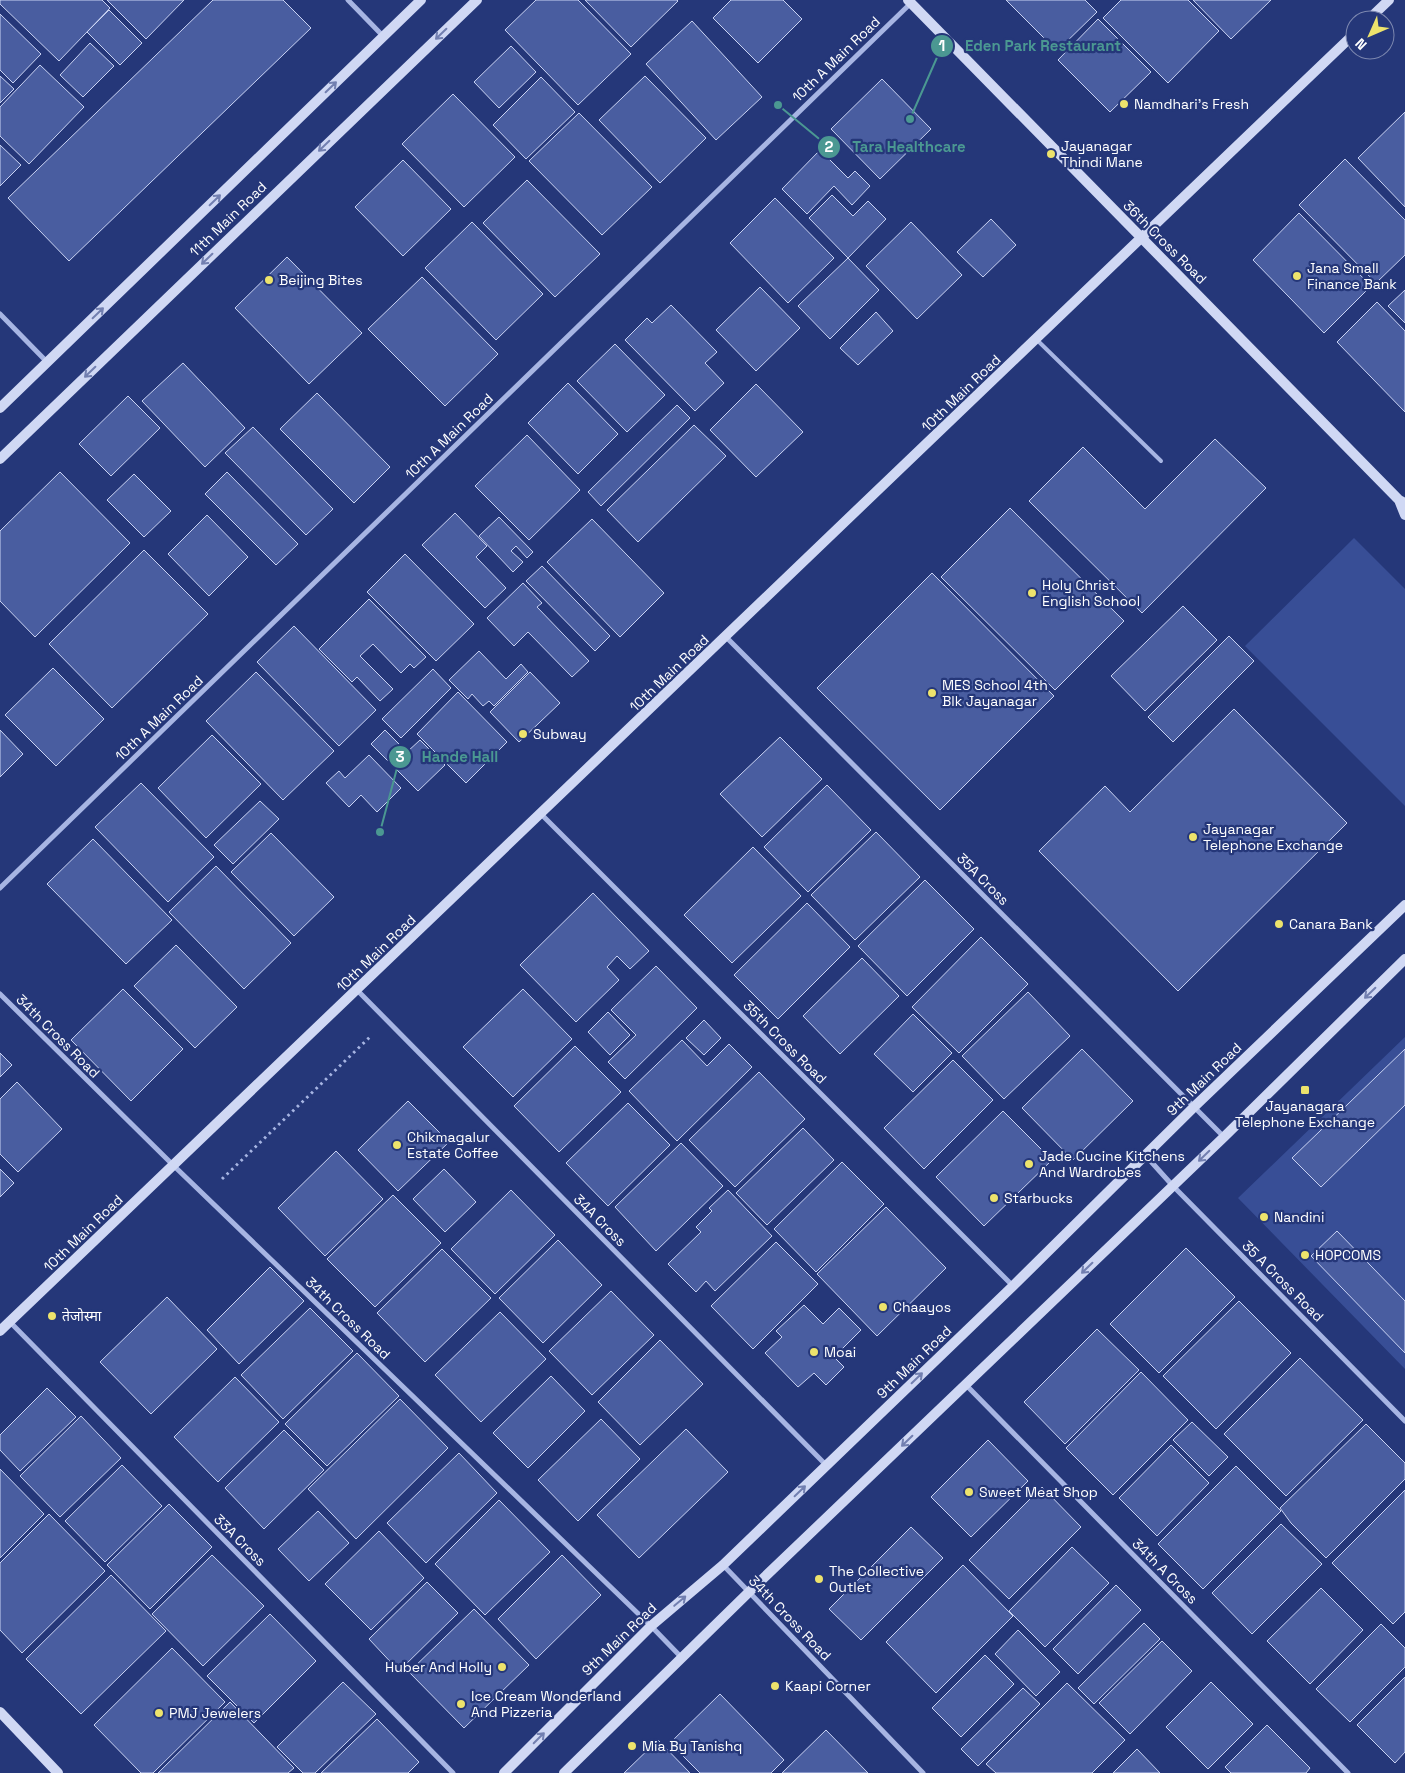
<svg xmlns="http://www.w3.org/2000/svg" width="1405" height="1773" font-family="'Space Grotesk','Noto Sans Devanagari',sans-serif">
<rect width="100%" height="100%" fill="#253779"/>
<path fill="#384e96" d="M1354 538 1405 589V806L1245 646Z
M1405 1037V1369L1238 1198Z"/>
<path fill="#495da0" stroke="#cad3f3" d="M0 0H102L110 8 59 61 0 4Z
M107 0H184L146 39Z
M213 0H283L311 28 69 261 8 198Z
M536 0H578L631 54 578 105 505 30Z
M585 0H677L678 1 631 47Z
M731 0H783L802 19 758 63 713 18Z
M1006 0H1085L1097 12 1057 51Z
M1121 0H1188L1219 31 1168 83 1103 18Z
M1193 0H1271L1231 39Z
M109 10 142 43 120 65 87 32Z
M0 14 41 54 13 83 0 70Z
M1098 19 1151 72 1110 112 1058 60Z
M692 21 762 97 716 140 646 64Z
M90 43 114 66 83 97 60 75Z
M511 46 536 72 499 108 474 82Z
M40 65 84 107 29 164 0 136V107Z
M0 76 14 89 0 103Z
M645 76 706 138 660 183 599 120Z
M541 77 575 112 526 159 493 125Z
M882 79 931 129 880 179 831 129Z
M453 94 515 157 464 207 402 144Z
M1405 112V207L1358 158Z
M579 113 652 187 602 235 529 161Z
M0 145 21 165 0 186Z
M820 150 848 178 855 171 870 186 852 205 834 186 807 214 782 189Z
M1345 159 1405 220V255L1376 283 1299 205Z
M403 160 451 209 403 256 355 207Z
M527 180 600 254 555 297 483 223Z
M832 195 853 216 868 201 886 219 848 258 809 218Z
M775 198 834 258 788 303 730 243Z
M1299 213 1371 286 1324 333 1253 260Z
M991 219 1016 245 983 277 957 252Z
M472 222 543 294 496 340 425 268Z
M911 222 962 275 917 319 866 266Z
M287 257 362 333 309 384 235 308Z
M848 258 879 290 830 339 798 306Z
M422 277 498 354 445 406 368 329Z
M760 287 800 328 756 371 716 330Z
M1405 290V323L1388 306Z
M1377 302 1405 331V412L1337 342Z
M671 305 717 352 705 363 724 383 695 411 625 340 647 318 652 323Z
M876 312 893 331 858 365 840 348Z
M615 344 665 395 627 432 577 381Z
M183 363 245 428 205 467 142 401Z
M568 383 618 434 578 474 528 423Z
M756 384 803 432 756 477 710 430Z
M317 393 390 467 354 503 280 429Z
M128 396 160 428 111 476 79 444Z
M677 405 690 418 601 506 588 492Z
M694 425 726 456 638 542 607 510Z
M253 427 333 509 306 535 225 453Z
M527 435 580 490 529 540 475 486Z
M1215 439 1266 488 1142 613 1029 501 1083 447 1145 509Z
M60 472 130 543 35 637 0 601V531Z
M227 472 298 544 276 565 205 494Z
M134 474 171 511 144 537 107 500Z
M1010 508 1124 621 1055 690 941 577Z
M455 513 487 546 476 557 506 588 485 608 422 545Z
M207 515 248 557 209 596 168 554Z
M499 517 533 552 527 558 516 546 511 551 523 562 513 572 479 536Z
M592 519 664 593 620 637 547 562Z
M144 550 208 614 112 708 49 644Z
M405 554 474 624 436 661 367 592Z
M542 566 610 636 595 651 526 581Z
M932 573 1054 696 940 810 817 688Z
M523 583 542 603 537 607 589 661 572 677 528 632 514 646 487 618Z
M369 599 426 657 414 668 410 664 401 673 373 644 360 656 393 689 380 701 357 677 352 682 319 649Z
M1183 606 1217 640 1145 711 1111 676Z
M294 626 376 710 339 746 257 662Z
M1229 636 1254 661 1173 742 1148 717Z
M479 651 506 679 521 664 528 672 494 706 489 701 483 706 472 694 468 699 449 680Z
M53 668 104 719 56 766 5 715Z
M433 669 451 688 401 738 382 719Z
M256 672 334 751 283 800 206 721Z
M530 672 560 703 519 742 490 712Z
M458 692 507 742 466 783 417 734Z
M1234 709 1347 823 1178 991 1039 851 1105 786 1130 812Z
M0 730 23 754 0 777Z
M385 730 407 752 420 740 445 765 418 791 371 744Z
M212 735 261 784 206 838 158 788Z
M780 737 822 779 762 837 720 794Z
M369 755 401 788 377 812 361 795 349 807 326 783 339 771 345 778Z
M141 783 214 857 168 902 95 827Z
M827 785 871 830 808 892 764 847Z
M260 801 279 819 233 864 214 845Z
M876 832 920 877 855 940 811 895Z
M271 833 334 897 294 936 231 872Z
M93 839 172 920 126 964 47 884Z
M753 847 801 896 732 963 684 915Z
M216 866 291 943 244 989 169 912Z
M925 880 974 929 907 996 858 946Z
M593 893 649 951 630 969 617 956 607 967 619 980 576 1022 520 965Z
M807 903 850 947 778 1019 734 975Z
M981 937 1028 984 959 1053 912 1007Z
M176 945 237 1007 195 1048 134 986Z
M862 958 899 996 840 1054 803 1016Z
M656 966 697 1008 625 1079 608 1062 636 1035 611 1010Z
M123 989 183 1049 131 1101 71 1040Z
M523 989 572 1039 513 1097 463 1047Z
M1028 992 1070 1036 1004 1099 962 1056Z
M608 1012 630 1035 610 1055 588 1032Z
M913 1014 952 1053 913 1092 874 1054Z
M704 1020 721 1038 704 1055 686 1038Z
M682 1040 707 1066 729 1044 752 1067 677 1141 629 1091Z
M575 1046 621 1092 559 1152 514 1106Z
M1082 1049 1133 1101 1073 1160 1022 1108Z
M1405 1049V1105L1321 1187 1292 1158Z
M0 1053 12 1065 0 1077Z
M953 1060 993 1100 924 1169 884 1128Z
M759 1072 805 1119 735 1187 689 1140Z
M17 1082 62 1129 18 1172 0 1154V1099Z
M408 1101 449 1142 398 1191 358 1150Z
M628 1103 670 1145 608 1206 566 1163Z
M1003 1111 1052 1160 984 1226 936 1177Z
M803 1128 834 1160 767 1225 736 1193Z
M681 1143 723 1186 656 1251 615 1207Z
M336 1151 383 1199 325 1256 278 1208Z
M842 1162 884 1204 816 1272 774 1229Z
M0 1169 14 1183 0 1197Z
M444 1169 476 1202 445 1232 413 1199Z
M511 1190 555 1235 495 1294 451 1249Z
M728 1190 772 1236 715 1291 706 1281 696 1292 668 1264 701 1232 696 1227 712 1211 709 1208Z
M393 1195 441 1243 375 1307 327 1259Z
M886 1207 946 1268 877 1336 817 1274Z
M1337 1231 1405 1301V1353L1311 1256Z
M558 1240 602 1285 543 1343 499 1298Z
M776 1242 818 1284 753 1349 711 1306Z
M1186 1248 1235 1297 1159 1373 1110 1324Z
M442 1249 491 1298 425 1362 377 1313Z
M270 1267 304 1301 239 1364 207 1330Z
M611 1291 654 1335 592 1395 549 1351Z
M167 1297 217 1349 151 1414 100 1362Z
M1239 1301 1291 1353 1216 1429 1163 1376Z
M804 1305 823 1324 839 1308 861 1330 834 1357 844 1367 826 1385 814 1373 798 1387 765 1353 782 1337 776 1331Z
M310 1308 353 1351 283 1419 241 1375Z
M500 1312 546 1359 481 1422 435 1375Z
M1097 1329 1139 1370 1065 1444 1024 1402Z
M660 1340 703 1384 640 1445 598 1402Z
M357 1353 399 1396 327 1466 285 1424Z
M1300 1358 1363 1420 1286 1496 1224 1434Z
M1141 1372 1188 1420 1113 1495 1066 1448Z
M551 1376 585 1411 528 1468 493 1433Z
M235 1377 279 1422 218 1482 174 1437Z
M47 1388 76 1417 20 1471 0 1450V1435Z
M400 1399 448 1448 356 1539 308 1489Z
M81 1416 121 1458 60 1517 20 1476Z
M601 1419 640 1459 578 1521 538 1480Z
M1192 1422 1228 1457 1209 1476 1173 1440Z
M1366 1424 1405 1463V1479L1326 1558 1291 1523 1280 1508Z
M686 1429 728 1472 639 1558 597 1515Z
M284 1430 324 1470 264 1529 225 1488Z
M988 1440 1028 1481 971 1537 931 1497Z
M1171 1445 1209 1483 1157 1536 1119 1498Z
M459 1453 497 1493 426 1563 387 1523Z
M122 1465 162 1506 105 1562 65 1521Z
M1236 1466 1281 1511 1203 1589 1158 1544Z
M0 1469 44 1514 0 1558Z
M1042 1487 1081 1527 1009 1599 969 1560Z
M1405 1490V1612L1393 1624 1332 1563Z
M499 1500 550 1552 485 1615 435 1564Z
M169 1504 212 1547 150 1609 107 1565Z
M318 1511 349 1543 309 1581 278 1549Z
M49 1514 105 1571 22 1653 0 1630V1563Z
M1281 1524 1322 1564 1252 1634 1212 1593Z
M911 1527 943 1558 861 1640 829 1609Z
M379 1531 424 1578 371 1630 325 1584Z
M1072 1547 1109 1583 1045 1647 1009 1611Z
M212 1555 264 1606 203 1666 152 1614Z
M562 1555 601 1595 536 1659 498 1619Z
M963 1565 1013 1616 936 1693 886 1642Z
M111 1575 166 1631 81 1714 26 1659Z
M427 1582 458 1613 399 1671 369 1639Z
M1116 1585 1141 1610 1078 1674 1053 1649Z
M1321 1588 1363 1630 1310 1684 1267 1641Z
M474 1609 529 1665 464 1728 409 1672Z
M270 1614 316 1661 254 1723 207 1676Z
M1144 1623 1160 1639 1094 1704 1078 1688Z
M1381 1624 1405 1648V1667L1350 1722 1316 1689Z
M1018 1630 1060 1672 1036 1696 995 1654Z
M1162 1641 1192 1671 1130 1734 1099 1703Z
M172 1648 225 1702 153 1773H141L94 1725Z
M985 1655 1014 1684 961 1737 932 1708Z
M1405 1677V1752L1395 1763 1357 1725Z
M343 1682 376 1714 315 1773H303L277 1747Z
M1211 1682 1253 1724 1208 1769 1166 1727Z
M1067 1683 1125 1740 1092 1773H996L986 1764Z
M1023 1688 1040 1704 978 1766 961 1749Z
M720 1694 784 1760 771 1773H700L670 1743Z
M230 1702 294 1768 288 1773H158Z
M377 1719 419 1762 408 1773H321Z
M1267 1725 1310 1768 1306 1773H1231L1225 1767Z
M826 1730 868 1773H782Z
M658 1740 690 1773H624Z
M1137 1749 1160 1773H1113Z"/>
<g fill="none" stroke-linecap="round" stroke-linejoin="round">
<path stroke="#a7b5e3" stroke-width="3" stroke-dasharray="2.5 4" stroke-linecap="butt" d="M222 1179 372 1035"/>
<path stroke="#a7b5e3" stroke-width="4" d="M1037 340 1161 461"/>
<path stroke="#a7b5e3" stroke-width="5" d="M348 0 383 36
M0 314 47 362
M726 637 1224 1137
M541 814 1013 1286
M0 888 911 3
M357 990 826 1465
M0 994 173 1165 651 1626 682 1658
M1146 1156 1173 1186 1405 1421
M10 1322 453 1773
M966 1385 1348 1773
M723 1565 923 1773"/>
<path stroke="#d0d8f4" stroke-width="10" d="M908 0 1399 500 1405 503
M1368 20 1389 0
M0 408 421 0
M0 459 477 0
M1399 500 1405 515
M0 1331 1355 33
M0 1712 58 1773
M504 1773 651 1626 723 1565 1013 1286 1195 1106 1405 905
M564 1773 749 1592 1224 1137 1405 959"/>
</g>
<defs><path id="oneway-shaft" d="M-6 0H5M1.5-3L5.5 0L1.5 3" fill="none" stroke-width="1.6" stroke-linecap="round" stroke-linejoin="round" transform="scale(1.25)"/></defs>
<g stroke="#727fb0">
<use href="#oneway-shaft" transform="translate(441 34) rotate(136)"/>
<use href="#oneway-shaft" transform="translate(331 87) rotate(-44)"/>
<use href="#oneway-shaft" transform="translate(324 146) rotate(136)"/>
<use href="#oneway-shaft" transform="translate(215 200) rotate(-44)"/>
<use href="#oneway-shaft" transform="translate(207 259) rotate(136)"/>
<use href="#oneway-shaft" transform="translate(98 313) rotate(-44)"/>
<use href="#oneway-shaft" transform="translate(90 372) rotate(136)"/>
<use href="#oneway-shaft" transform="translate(1370 993) rotate(136)"/>
<use href="#oneway-shaft" transform="translate(1204 1156) rotate(136)"/>
<use href="#oneway-shaft" transform="translate(1087 1268) rotate(136)"/>
<use href="#oneway-shaft" transform="translate(917 1378) rotate(-44)"/>
<use href="#oneway-shaft" transform="translate(907 1441) rotate(136)"/>
<use href="#oneway-shaft" transform="translate(800 1491) rotate(-44)"/>
<use href="#oneway-shaft" transform="translate(680 1601) rotate(-40)"/>
<use href="#oneway-shaft" transform="translate(539 1738) rotate(-45)"/>
</g>
<g fill="#ede36c" stroke="#253779" stroke-width="2">
<circle cx="1124" cy="104" r="5"/>
<circle cx="1051" cy="154" r="5"/>
<circle cx="1297" cy="276" r="5"/>
<circle cx="269" cy="280" r="5"/>
<circle cx="1032" cy="593" r="5"/>
<circle cx="932" cy="693" r="5"/>
<circle cx="523" cy="734" r="5"/>
<circle cx="1193" cy="837" r="5"/>
<circle cx="1279" cy="924" r="5"/>
<rect x="1300" y="1085" width="10" height="10" rx="2.5"/>
<circle cx="397" cy="1145" r="5"/>
<circle cx="1029" cy="1164" r="5"/>
<circle cx="994" cy="1198" r="5"/>
<circle cx="1264" cy="1217" r="5"/>
<circle cx="1305" cy="1255" r="5"/>
<circle cx="883" cy="1307" r="5"/>
<circle cx="52" cy="1316" r="5"/>
<circle cx="814" cy="1352" r="5"/>
<circle cx="969" cy="1492" r="5"/>
<circle cx="819" cy="1579" r="5"/>
<circle cx="502" cy="1667" r="5"/>
<circle cx="775" cy="1686" r="5"/>
<circle cx="461" cy="1704" r="5"/>
<circle cx="159" cy="1713" r="5"/>
<circle cx="632" cy="1746" r="5"/>
</g>
<g text-anchor="middle" dominant-baseline="central" stroke-width="4.5" stroke-linejoin="round" paint-order="stroke">
<g font-size="14" fill="#fff" stroke="#253779">
<text transform="translate(836 59) rotate(-44)">10th A Main Road</text>
<text transform="translate(228 219) rotate(-44)">11th Main Road</text>
<text transform="translate(1165 242) rotate(45)">36th Cross Road</text>
<text transform="translate(961 393) rotate(-44)">10th Main Road</text>
<text transform="translate(449 436) rotate(-44)">10th A Main Road</text>
<text transform="translate(669 673) rotate(-44)">10th Main Road</text>
<text transform="translate(159 718) rotate(-44)">10th A Main Road</text>
<text transform="translate(983 879) rotate(45)">35A Cross</text>
<text transform="translate(376 953) rotate(-44)">10th Main Road</text>
<text transform="translate(58 1036) rotate(45)">34th Cross Road</text>
<text transform="translate(785 1042) rotate(45)">35th Cross Road</text>
<text transform="translate(1204 1079) rotate(-44)">9th Main Road</text>
<text transform="translate(600 1220) rotate(45)">34A Cross</text>
<text transform="translate(83 1233) rotate(-44)">10th Main Road</text>
<text transform="translate(1283 1281) rotate(45)">35 A Cross Road</text>
<text transform="translate(348 1318) rotate(44)">34th Cross Road</text>
<text transform="translate(914 1362) rotate(-44)">9th Main Road</text>
<text transform="translate(240 1540) rotate(45)">33A Cross</text>
<text transform="translate(1165 1571) rotate(45)">34th A Cross</text>
<text transform="translate(790 1618) rotate(46)">34th Cross Road</text>
<text transform="translate(619 1639) rotate(-44)">9th Main Road</text>
</g>
<g font-size="14" fill="#fff" stroke="#253779" text-anchor="start">
<text x="1134" y="104">Namdhari's Fresh</text>
<text x="1061" y="146">Jayanagar<tspan x="1061" dy="16">Thindi Mane</tspan></text>
<text x="1307" y="268">Jana Small<tspan x="1307" dy="16">Finance Bank</tspan></text>
<text x="279" y="280">Beijing Bites</text>
<text x="1042" y="585">Holy Christ<tspan x="1042" dy="16">English School</tspan></text>
<text x="942" y="685">MES School 4th<tspan x="942" dy="16">Blk Jayanagar</tspan></text>
<text x="533" y="734">Subway</text>
<text x="1203" y="829">Jayanagar<tspan x="1203" dy="16">Telephone Exchange</tspan></text>
<text x="1289" y="924">Canara Bank</text>
<text x="1305" y="1106" text-anchor="middle">Jayanagara<tspan x="1305" dy="16">Telephone Exchange</tspan></text>
<text x="407" y="1137">Chikmagalur<tspan x="407" dy="16">Estate Coffee</tspan></text>
<text x="1039" y="1156">Jade Cucine Kitchens<tspan x="1039" dy="16">And Wardrobes</tspan></text>
<text x="1004" y="1198">Starbucks</text>
<text x="1274" y="1217">Nandini</text>
<text x="1315" y="1255">HOPCOMS</text>
<text x="893" y="1307">Chaayos</text>
<text x="62" y="1316">तेजोस्मा</text>
<text x="824" y="1352">Moai</text>
<text x="979" y="1492">Sweet Meat Shop</text>
<text x="829" y="1571">The Collective<tspan x="829" dy="16">Outlet</tspan></text>
<text x="492" y="1667" text-anchor="end">Huber And Holly</text>
<text x="785" y="1686">Kaapi Corner</text>
<text x="471" y="1696">Ice Cream Wonderland<tspan x="471" dy="16">And Pizzeria</tspan></text>
<text x="169" y="1713">PMJ Jewelers</text>
<text x="642" y="1746">Mia By Tanishq</text>
</g>
</g>
<path fill="none" stroke="#4b9892" stroke-width="2" d="M910 119L942 46M778 105L829 147M380 832L400 757"/>
<g fill="#4b9892" stroke="#253779" stroke-width="2">
<circle cx="910" cy="119" r="5"/>
<circle cx="778" cy="105" r="5"/>
<circle cx="380" cy="832" r="5"/>
<circle cx="942" cy="46" r="12"/>
<circle cx="829" cy="147" r="12"/>
<circle cx="400" cy="757" r="12"/>
</g>
<g font-size="15" text-anchor="middle" font-weight="bold" fill="#fff">
<text x="942" y="51">1</text>
<text x="829" y="152">2</text>
<text x="400" y="762">3</text>
</g>
<g font-size="15" text-anchor="middle" font-weight="bold" fill="#4b9892" stroke="#253779" stroke-width="4.5" stroke-linejoin="round" paint-order="stroke">
<text x="1043" y="51">Eden Park Restaurant</text>
<text x="909" y="152">Tara Healthcare</text>
<text x="460" y="762">Hande Hall</text>
</g>
<g transform="translate(1370 35) rotate(225)"><circle r="24" fill="#253779" stroke="#7c87af"/>
<path d="M0-4L9 19L0 12L-9 19Z" fill="#ede36c"/>
<text y="-8" font-size="14" font-weight="bold" text-anchor="middle" fill="#ffffff">N</text>
</g>
</svg>
